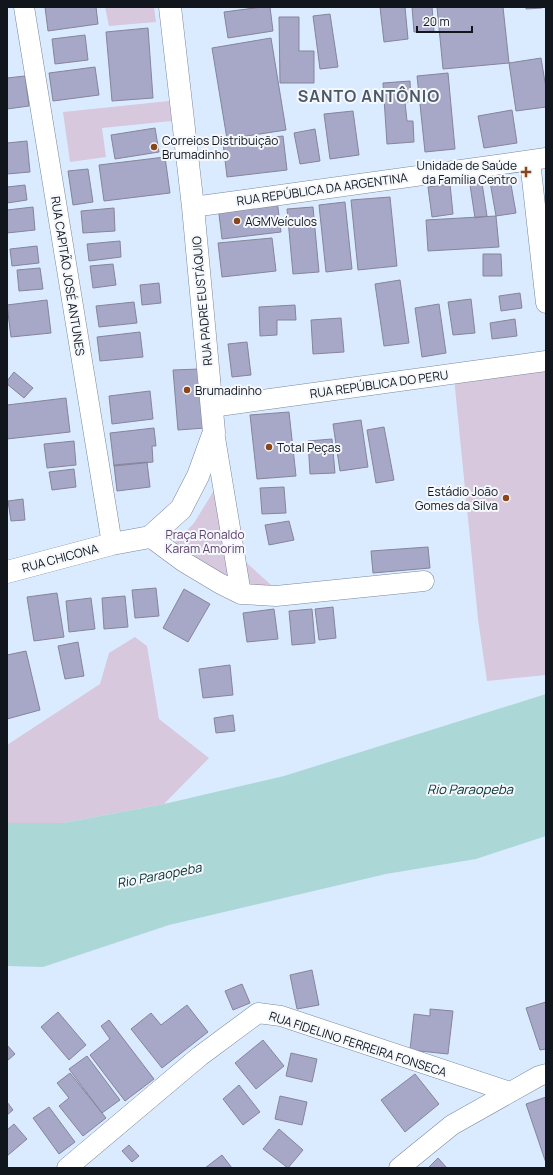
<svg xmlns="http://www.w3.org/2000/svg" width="553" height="1175" font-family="Manrope,sans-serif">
<rect width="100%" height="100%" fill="#dbebff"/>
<path fill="#d7c8dd" d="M105 7H154L156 22 109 26Z
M169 101 172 121 102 128 106 157 70 162 63 112Z
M546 367V675L487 681 478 619 454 378Z
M218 484 234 581 172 546 194 523Z
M238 555 280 593 244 591Z
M135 637 147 646 159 719 209 758 164 804 63 823H7V745L100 684 109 653Z"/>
<path fill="#abd8d6" d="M546 694V836L476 859 386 874 169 925 43 967 7 966V823H63L164 804 284 776Z"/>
<path fill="#a7a7c7" stroke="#85859b" d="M45 7H96L98 24 48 31Z
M262 7H270L273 31 228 38 224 12Z
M380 7H405L408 39 384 42Z
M412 7H432L434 31 414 32Z
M437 7H503L509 63 443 69Z
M526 7H542V8L526 9Z
M330 14 338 67 320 69 313 16Z
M279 17H299V51H314V83H280Z
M148 28 153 98 112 101 106 32Z
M85 35 88 60 55 64 52 39Z
M271 38 286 130 227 139 212 48Z
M541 58 546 88V107L516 111 509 63Z
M95 67 99 95 53 101 49 73Z
M448 73 455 149 425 152 417 76Z
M25 76 29 106 7 109V78Z
M410 81 411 102H405L407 121H413L414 142 387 144 383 83Z
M512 110 517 143 484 148 478 116Z
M353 111 359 155 330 159 324 114Z
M155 128 159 152 115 159 111 135Z
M315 129 320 161 300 164 294 133Z
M283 136 287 170 227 177 223 143Z
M27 141 30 172 7 174V143Z
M165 157 170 193 104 201 99 165Z
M88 169 93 202 73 205 68 171Z
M510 179 516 213 496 216 490 182Z
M482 183 487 216 475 218 470 185Z
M450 184 453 214 432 217 428 187Z
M25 185 27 200 7 203V187Z
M390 197 397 266 358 270 351 200Z
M277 200 281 232 222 239 218 206Z
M345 202 352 269 326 272 319 205Z
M33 207 35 230 7 233V210Z
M313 207 319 272 293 274 287 209Z
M114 208 115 231 83 233 81 211Z
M496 216 499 247 428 251 426 220Z
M272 238 276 271 222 277 218 243Z
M120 241 121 257 89 261 87 244Z
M37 246 39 263 12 266 10 249Z
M483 254H501L502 276H483Z
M113 264 116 285 93 288 90 266Z
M40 268 43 289 19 291 17 270Z
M400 280 409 343 384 346 375 284Z
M159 283 161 303 142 305 140 285Z
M520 293 522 308 501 311 499 296Z
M471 299 475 333 453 335 448 302Z
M47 300 51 333 11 337 7 305Z
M134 302 137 323 99 327 96 306Z
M439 304 446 353 422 357 415 308Z
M295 305 296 320H277V335L260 336 259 307Z
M341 318 344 352 313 354 311 320Z
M515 319 517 336 492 339 490 323Z
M140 332 143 357 100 361 97 337Z
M247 342 251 375 232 377 228 344Z
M200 369 205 428 178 430 173 370Z
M14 372 33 388 24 398 7 384V381Z
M150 391 153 419 112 424 109 396Z
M66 398 70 432 7 439V405Z
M289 412 296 476 257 479 250 415Z
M361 420 368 467 340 471 333 424Z
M384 427 394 480 376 483 367 430Z
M154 428 156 446H152L153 462 114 466 110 433Z
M332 439 335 473 310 474 308 441Z
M74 441 76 465 47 468 44 444Z
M147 462 150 487 117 491 114 465Z
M74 469 76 487 52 490 49 472Z
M284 487 286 513 262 514 260 488Z
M23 499 25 520 11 521 8 501Z
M289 521 294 540 269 545 265 525Z
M428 547 430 568 373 573 371 551Z
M156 588 159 616 135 618 132 590Z
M184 589 210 604 188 642 163 628Z
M57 593 64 637 34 641 27 597Z
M125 596 128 627 104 629 102 598Z
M91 598 95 629 69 632 66 601Z
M333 607 336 638 319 640 315 609Z
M274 609 278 639 247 642 243 613Z
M312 609 315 643 292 645 289 611Z
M78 642 84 676 65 679 58 646Z
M26 651 40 710 7 719V655Z
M230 665 233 695 203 698 199 669Z
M233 715 235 731 216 733 214 718Z
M312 970 319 1005 297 1009 290 975Z
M242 984 250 1003 233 1010 225 991Z
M546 1002V1049L540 1050 526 1008Z
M187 1005 208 1032 162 1068 131 1029 151 1013 161 1025Z
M430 1009 453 1011 448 1054 410 1050 414 1014 430 1016Z
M58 1012 86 1045 69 1060 41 1027Z
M109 1020 154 1079 125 1101 90 1055 110 1039 101 1026Z
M263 1040 284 1066 256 1089 235 1063Z
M7 1045 15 1054 7 1061Z
M291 1053 317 1059 312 1082 286 1076Z
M87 1056 120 1100 102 1113 69 1069Z
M70 1073 106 1118 83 1136 59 1106 69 1098 57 1083Z
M415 1074 439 1104 405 1132 381 1100Z
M239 1085 260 1112 243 1125 223 1099Z
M280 1096 307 1102 302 1125 275 1119Z
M546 1097V1163L526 1104Z
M7 1102 13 1110 7 1115Z
M49 1107 75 1142 59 1154 33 1118Z
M14 1124 27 1139 7 1156V1130Z
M279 1129 303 1150 288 1168 263 1149Z
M129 1145 139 1156 132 1162 122 1151Z
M222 1155 232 1168H205Z
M438 1158 447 1168H428Z"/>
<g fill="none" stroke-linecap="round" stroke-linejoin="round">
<g stroke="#7a889a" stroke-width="21">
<path id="minor" d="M24 7 112 544
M530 161 546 303
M193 207 546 158
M212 407 546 361
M214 432 241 594
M150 537 184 562 219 583 241 594 276 596 424 581
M67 1168 200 1056 258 1013 281 1016 510 1092
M399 1168 452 1125 539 1076 546 1074"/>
</g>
<g stroke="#7a889a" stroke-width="23">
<path id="major" d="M7 572 112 544 150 537 181 509 198 476 214 432 193 207 170 7"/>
</g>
<use href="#minor" stroke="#fff" stroke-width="20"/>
<use href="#major" stroke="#fff" stroke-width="22"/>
</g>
<g fill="#8a4619" stroke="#f4f7fb" stroke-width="1.5">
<circle cx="154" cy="147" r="4"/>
<path d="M524 166h4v4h4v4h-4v4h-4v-4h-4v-4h4z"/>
<circle cx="237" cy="221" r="4"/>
<circle cx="187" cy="390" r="4"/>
<circle cx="269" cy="447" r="4"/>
<circle cx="506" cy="498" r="4"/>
</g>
<g text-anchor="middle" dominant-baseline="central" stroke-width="4" stroke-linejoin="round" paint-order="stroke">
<g font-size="12" fill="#10161c" stroke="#f4f7fb" text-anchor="start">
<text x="162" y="140">Correios Distribuição<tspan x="162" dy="14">Brumadinho</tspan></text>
<text x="517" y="165" text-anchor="end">Unidade de Saúde<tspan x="517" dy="14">da Família Centro</tspan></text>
<text x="245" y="221">AGMVeículos</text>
<text x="195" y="390">Brumadinho</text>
<text x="277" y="447">Total Peças</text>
<text x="498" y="491" text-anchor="end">Estádio João<tspan x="498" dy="14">Gomes da Silva</tspan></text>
</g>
<g font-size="12" fill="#10161c" stroke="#f4f7fb">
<text transform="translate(322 189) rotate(-8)">RUA REPÚBLICA DA ARGENTINA</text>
<text transform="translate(68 276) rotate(81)">RUA CAPITÃO JOSÉ ANTUNES</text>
<text transform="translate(202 301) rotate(-95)">RUA PADRE EUSTÁQUIO</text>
<text transform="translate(379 384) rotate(-8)">RUA REPÚBLICA DO PERU</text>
<text transform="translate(60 558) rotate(-15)">RUA CHICONA</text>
<text transform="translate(358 1044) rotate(18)">RUA FIDELINO FERREIRA FONSECA</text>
</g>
<g font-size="12" fill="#61426c" stroke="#f4f7fb">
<text x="205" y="534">Praça Ronaldo<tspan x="205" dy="14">Karam Amorim</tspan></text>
</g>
<g font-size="13" font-style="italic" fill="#033130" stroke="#f4f7fb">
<text x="470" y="789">Rio Paraopeba</text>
<text transform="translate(159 875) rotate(-11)">Rio Paraopeba</text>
</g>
<g font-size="16" font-weight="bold" letter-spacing="1" fill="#4b5868" stroke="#f4f7fb">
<text x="369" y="96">SANTO ANTÔNIO</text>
</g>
</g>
<rect width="553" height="1175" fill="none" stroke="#10161c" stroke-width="16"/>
<path d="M417 26v6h55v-6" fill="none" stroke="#10161c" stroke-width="2"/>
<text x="423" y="26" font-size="12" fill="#10161c" stroke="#f4f7fb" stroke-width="3" paint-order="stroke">20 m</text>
</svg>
